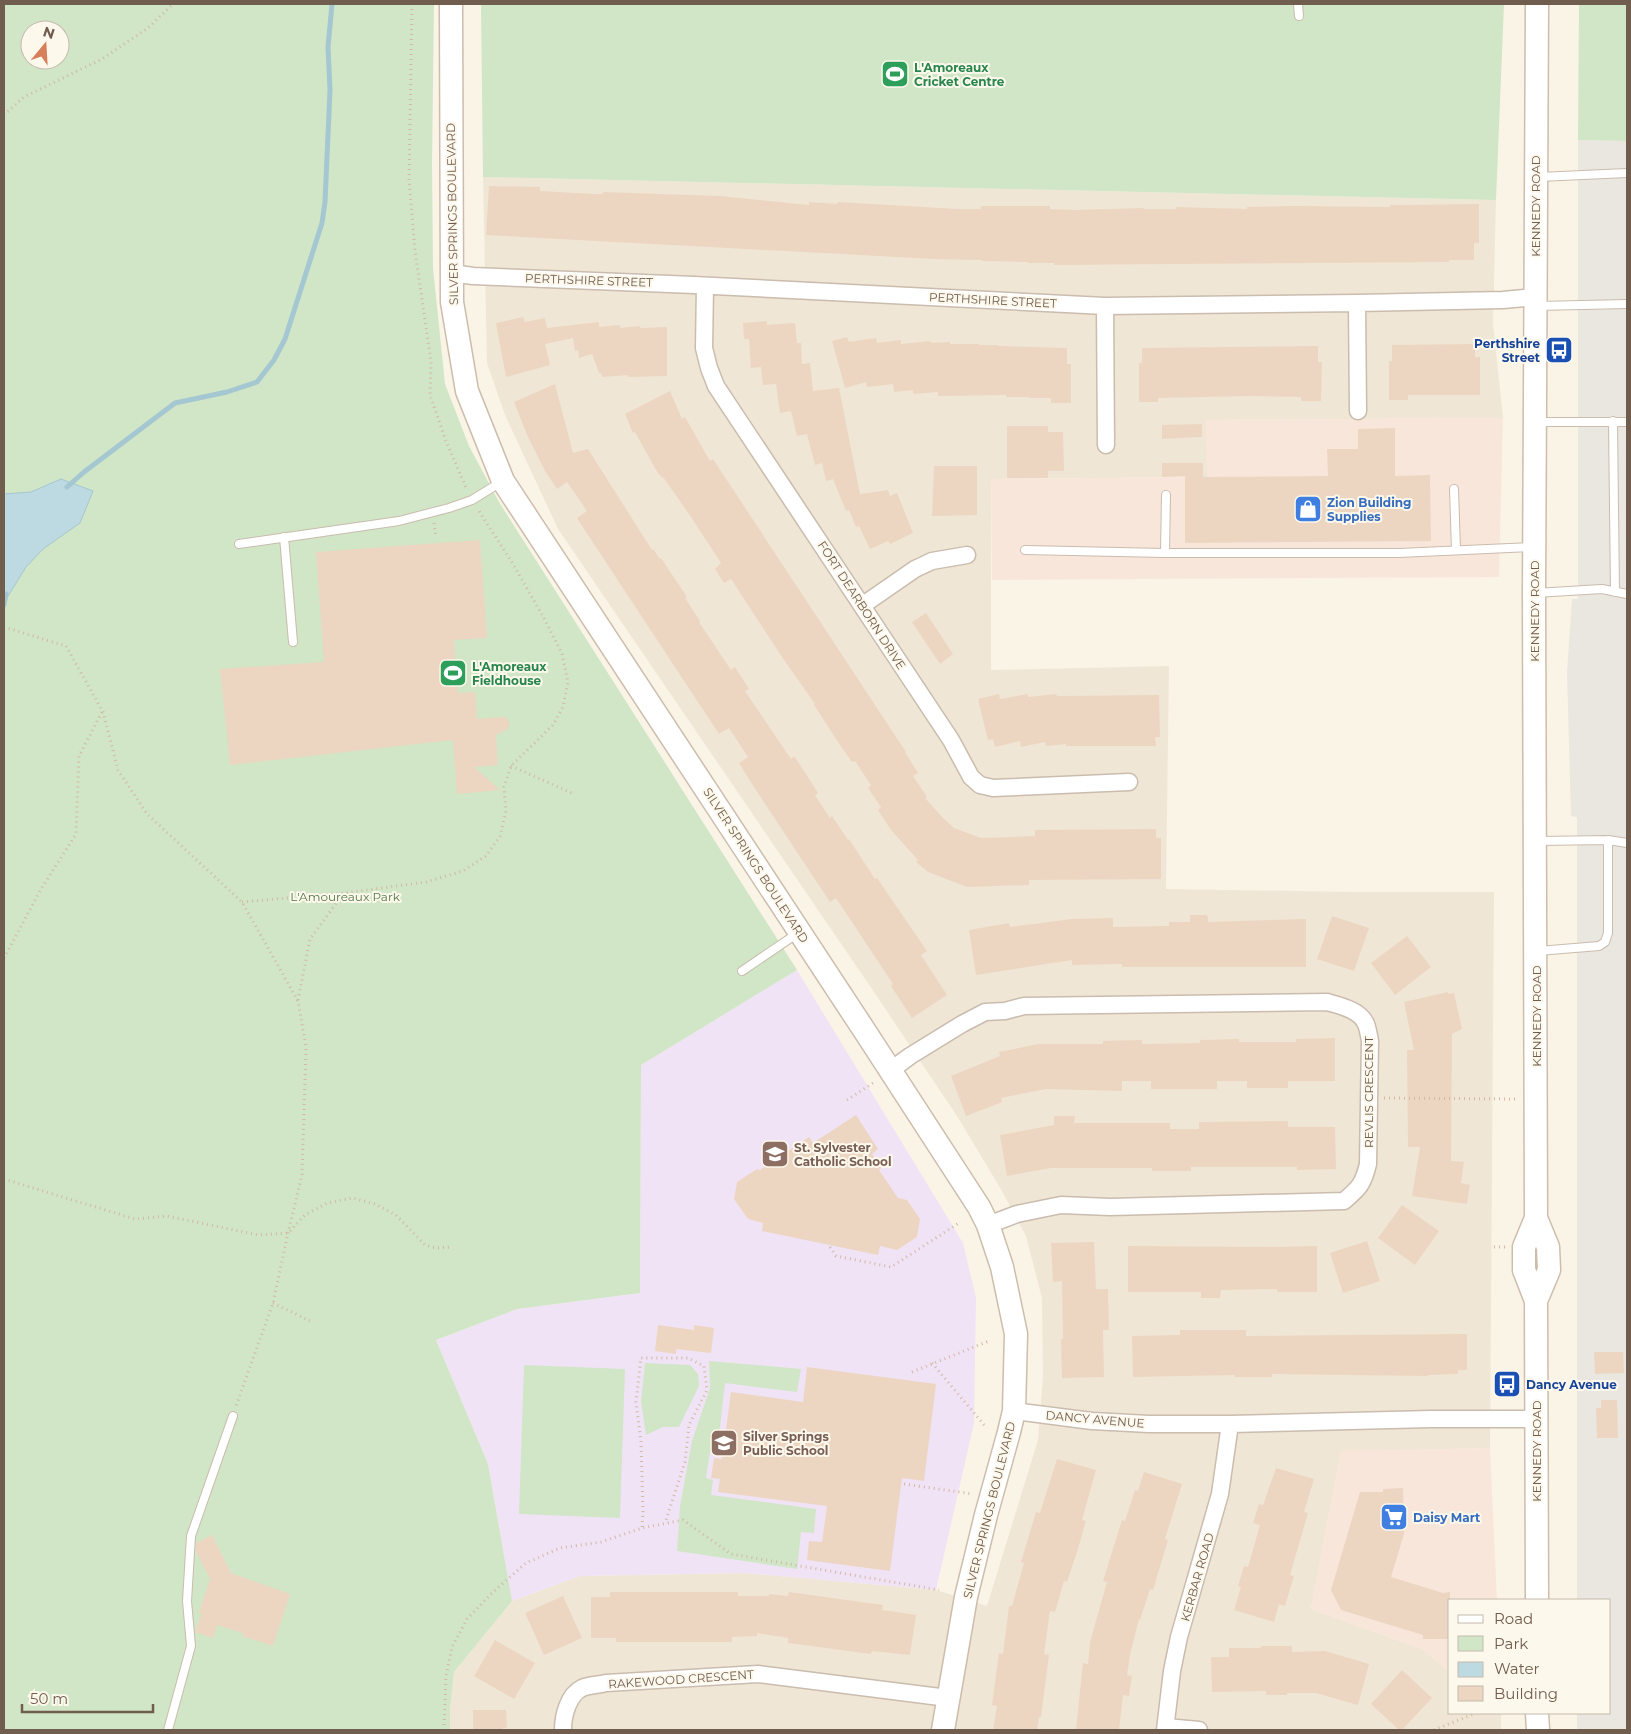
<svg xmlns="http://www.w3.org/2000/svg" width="1631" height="1734" font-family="Montserrat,sans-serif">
<rect width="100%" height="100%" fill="#faf4e6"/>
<path fill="#f0e6d5" d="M483 177 1496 200 1493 323 1503 418 1207 420V477L991 479V670L1169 666 1166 889 1359 892H1494L1490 1448 1341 1452 1311 1609 1422 1649 1450 1672V1713H1501V1730H450V1710L454 1672 512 1601 580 1576 745 1573 936 1590 987 1606 1038 1440 1043 1377 1042 1298 1026 1236 1002 1191 957 1116 876 995 558 529 505 415 487 363Z"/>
<path fill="#f9e6db" d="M1503 418 1499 577 992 580 991 479 1207 477 1206 420Z
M1490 1448 1497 1600H1450V1672L1422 1649 1311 1609 1341 1451Z"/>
<path fill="#eae6e0" d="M1578 140 1627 141V1730H1577V1713H1610V1600H1577V817L1571 816 1567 672 1572 599H1578Z"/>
<path fill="#f1e3f6" d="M797 970 963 1243 976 1298 974 1423 936 1590 745 1573 580 1576 512 1601 488 1464 436 1340 517 1309 640 1293 641 1065Z"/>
<path fill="#d0e6c6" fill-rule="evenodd" d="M4 4H434L432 163 433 268 445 384 469 446 499 502 797 970 641 1065 640 1293 517 1309 436 1340 488 1464 512 1601 454 1672 450 1710V1730H4ZM30 30H60V60H30Z
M481 4H1504L1496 200 483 177Z
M1579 4H1627V141L1578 140Z
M709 1361 801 1369 797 1392 725 1383 717 1454 710 1452 706 1478 713 1480 711 1495 816 1509 814 1533 801 1532 797 1569 677 1551 680 1506 692 1441 710 1388Z
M645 1363 690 1365 698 1374 699 1386 679 1427H663L646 1435 641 1402Z
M524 1365 625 1369 620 1518 519 1514Z"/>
<path fill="#bdd9e1" stroke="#a4c7d2" d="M61 479 93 491 80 523 43 549 26 567 5 601 4 598V494L31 492Z"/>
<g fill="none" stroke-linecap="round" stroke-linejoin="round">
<path stroke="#a4c7d2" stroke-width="5" d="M67 487 84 472 175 403 227 392 257 382 274 360 285 339 322 223 325 202 330 90 328 47 332 4
M4 605 6 594"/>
</g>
<path fill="#ecd6c1" d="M489 186 540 187V191L594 194H603V192L720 196 809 205V202L837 204 838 202 957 209H981V206H1050V209L1075 210 1144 208V209H1176V207L1247 209V207L1294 206 1390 207V205H1410L1479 204V243H1474V260H1449V262L1054 265V263H1028V262L982 261V260L934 259 486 235Z
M523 317 525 322 545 318 547 328 599 322V327L620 325V328L640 326V328L667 327V376L628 377V375L602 377 601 373H599L592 354 579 358 578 350 575 351 573 338 545 344 550 365 506 377 496 323Z
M767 321V325L795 323 797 343H801L802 364 810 363 813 391 839 388 860 494 888 490 890 496 897 493 913 533 890 544 888 541 870 549 859 526 856 527 849 510 846 511 833 479 826 481 822 463 815 465 807 434 797 436 791 411 780 413 776 384 763 385 761 367 751 368 749 339H744L743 323Z
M847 337 849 342 876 338 877 343 901 340V344L931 341V343L950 342V344H979V345H998V346L1067 348V364H1071V403H1051V398H1029V397H1006V395L938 396V392L913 394V390L894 392 893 384 867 387 866 382 845 388 832 341Z
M1475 344V357H1480V395H1408V400H1389V361H1392V345Z
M1318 346V362H1322L1321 401H1301V397L1251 396 1158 398V402H1139V363H1142V348Z
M555 384 573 453 588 449 652 550 653 549 660 559 661 558 687 597 685 598 700 621 699 622 731 670 735 667 749 689 745 691 791 759 794 756 806 774 818 793 815 795 830 818 832 816 848 840 849 839 875 879 877 878 927 951 921 955 947 995 912 1018 891 986 893 984 836 898 830 902 752 784 739 763 748 757 729 728 719 734 588 535 577 518 587 511 567 482 557 489 545 471 528 437 514 402Z
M670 391 682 419 685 417 710 461 713 459 906 752H905L918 773 913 776 927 797 925 798 944 819 954 828 981 838 1035 836V830L1156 829V838H1161V879L1029 880V885L967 887 928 872 916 862 918 860 891 830 878 810 881 807 868 788 871 785 855 761 852 762 838 742 814 705 815 704 784 660 731 579 724 583 715 569 721 563 689 514 663 477 662 478 656 470 635 432 633 433 625 414Z
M1202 424V437L1162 439V425Z
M1007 426H1048V432H1063L1064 471H1048V478H1007Z
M1395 428V476L1430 475 1431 541 1185 543V476L1162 477V463H1203V477L1328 476 1327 449H1358V429Z
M934 466H977V515L932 516Z
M480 540 487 638 454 640 458 693 475 692 477 719 505 717 509 721V726L507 729 496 735 498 765 474 767 500 790 457 794 453 740 230 765 220 669 324 662 316 552Z
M926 613 953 654 940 664 912 622Z
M999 694 1000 699 1028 694V697L1056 694 1057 696 1159 695 1160 737H1155L1156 746H1066V744L1046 746 1045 742 1021 747 1020 741 995 747 993 739 988 740 978 699Z
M1190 915H1206L1208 917V922L1306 919V967H1122V964L1072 965V960L976 975 969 930 1009 923 1010 927 1072 919 1113 918V927L1169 926V922H1190Z
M1332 916 1369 928 1354 971 1317 959Z
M1407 936 1431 967 1395 995 1371 963Z
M1448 992V994L1454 993 1462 1029 1452 1034 1451 1161 1464 1162 1461 1183 1470 1185 1467 1204 1412 1196 1420 1147H1408L1407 1050H1414L1404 1002Z
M1335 1038V1081H1288V1088H1247V1081H1217V1089H1151V1081H1122V1091L1046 1089 1001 1098 1002 1102 966 1116 951 1076 1000 1056 999 1052 1039 1044H1103V1041L1142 1040V1044L1200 1043V1040L1239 1039V1042H1296V1039Z
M856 1115 878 1149 872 1154 881 1168 879 1170 898 1198 907 1200 920 1219 917 1237 897 1250 880 1246 878 1255 762 1231 763 1223 748 1219 734 1199 737 1182 757 1169 760 1170 809 1137 813 1143Z
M1054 1116H1075L1074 1123H1170V1129H1199V1122L1288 1121V1127H1335L1336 1169 1297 1170V1167H1191V1171H1152V1168H1051L1007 1176 1000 1135 1054 1125Z
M1402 1205 1439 1231 1415 1265 1378 1238Z
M1367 1241 1380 1281 1343 1293 1330 1253Z
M1094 1242 1096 1289H1108L1109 1330H1103L1104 1377 1062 1378 1061 1339H1063L1062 1281 1053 1282 1051 1243Z
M1128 1246 1276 1247 1317 1246V1292H1277V1289L1221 1290 1220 1298H1201V1292H1128Z
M658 1325 694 1330V1325L714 1328 711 1353 676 1349V1354L655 1351Z
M1180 1330H1246V1336L1467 1334V1370H1458V1374L1428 1375V1376L1272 1374V1377H1235V1375L1133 1377 1132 1336 1180 1335Z
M1594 1352H1623L1624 1373 1595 1374Z
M807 1367 936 1384 924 1481 902 1478 890 1571 807 1560 809 1541 822 1542 827 1506 718 1492 720 1479 711 1478 714 1458 722 1459 731 1392 803 1402Z
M1601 1400H1617L1618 1438H1597L1596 1408H1601Z
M1057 1459 1096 1470 1082 1520 1086 1521 1077 1552 1067 1582 1064 1581 1055 1612 1050 1611 1044 1654 1049 1655 1041 1717H1039L1037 1730H993L997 1706 992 1705 999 1653 1003 1654 1009 1606H1012L1024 1563 1021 1562 1036 1512 1040 1513Z
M1276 1468 1314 1479 1304 1512 1308 1513 1290 1575 1294 1576 1285 1606 1279 1604 1274 1622 1234 1610 1241 1587 1238 1586 1244 1566 1248 1567 1260 1525 1253 1523 1259 1504 1263 1505Z
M1144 1472 1182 1484 1165 1539 1168 1540 1153 1590 1150 1589 1140 1620 1139 1619 1130 1655 1127 1675 1132 1676 1129 1696 1123 1695 1119 1730H1076L1083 1663 1088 1664 1090 1642 1107 1582 1103 1581 1122 1520 1125 1521 1135 1490 1138 1491Z
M1403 1488 1404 1534 1391 1577 1443 1593 1450 1592V1639H1423V1635L1341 1610 1331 1590 1360 1492H1383V1489Z
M212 1535 231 1573 290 1594 273 1646 242 1636 243 1633 217 1625 213 1638 195 1632 202 1613H199L210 1579 196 1551V1543Z
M610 1592H738V1596H769V1594L788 1596 789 1592 883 1605 882 1610 916 1615 910 1655 872 1651 871 1654 788 1643V1638L757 1633V1636L732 1637V1642H616V1638H591V1597H610Z
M563 1596 582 1638 544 1655 525 1613Z
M495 1640 535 1663 514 1699 474 1676Z
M1261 1646H1292V1652L1325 1651 1369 1664 1358 1705 1316 1693H1287V1695H1266V1691L1212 1692 1211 1657H1229V1648H1261Z
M1402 1670 1432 1698 1402 1730H1399L1371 1704Z
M473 1710H506L507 1728H503V1730H473Z"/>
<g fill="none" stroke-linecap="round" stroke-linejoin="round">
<g stroke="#cabcae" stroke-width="10">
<path id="lane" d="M1298 4 1299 16
M1539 177 1627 173
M1537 306 1627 304
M1613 421 1615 592
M1537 422H1627
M1454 489 1456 550
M284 537 293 642
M239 544 399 521 449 508 472 500 501 482
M1025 550 1165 553H1399L1533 547
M1165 553 1166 495
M1535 593 1602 589 1627 594
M1608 840 1627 843
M1537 841 1608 840V933L1605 942 1599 946 1538 951
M742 971 798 933
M168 1730 191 1646 187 1601 191 1536 233 1416"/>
</g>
<g stroke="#cabcae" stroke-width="19">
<path id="street" d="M452 273 473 276 694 285 1105 306 1357 303 1503 300 1535 297
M705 286 704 348 709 368 716 386 951 740 971 777 980 785 993 788 1129 782
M1357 303 1358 411
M1105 306 1106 445
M863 605 915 569 932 561 967 555
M891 1070 910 1056 962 1024 985 1012 1005 1011 1024 1006 1327 1002C1341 1006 1360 1010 1366 1024 1368 1029 1369 1036 1370 1041L1368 1164C1363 1185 1359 1188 1344 1201L1110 1207 1061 1205 1017 1214 988 1225
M1014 1411 1092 1421 1149 1424H1230L1431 1419H1536
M1166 1727 1199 1730
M563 1730C563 1716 568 1695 582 1688 589 1685 598 1685 606 1683L758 1674 948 1698
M1165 1730 1172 1671 1179 1637 1220 1494 1230 1424"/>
</g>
<g stroke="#cdbdac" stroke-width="25">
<path id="secondary" d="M451 4 452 302 467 391 503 481 868 1036 979 1207 988 1225 1002 1267 1016 1334 1014 1411 1009 1432 986 1515 966 1597 943 1730
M1536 1218 1524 1247V1270L1536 1301 1537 1600
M1536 1301 1549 1270 1548 1247 1536 1218 1534 593 1537 4
M1537 1713 1538 1730"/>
</g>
<path stroke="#d1b9a4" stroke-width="3" stroke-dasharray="1 4" stroke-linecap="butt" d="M412 4 409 180 415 251 431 362 430 395 446 441 467 490
M4 115 24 97 102 59 148 28 173 4
M434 523 436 537
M4 627 66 646 103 712 118 770 147 814 242 902 298 1001 306 1047 302 1175 288 1233 273 1303 236 1406
M511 766 574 794
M242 902 344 893 426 882 463 871 486 856 500 836 506 811 504 787 511 766 553 725 563 707 568 682 562 654 545 620 513 564 477 508
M4 958 41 889 76 834 79 756 102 712
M298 1000 310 939 343 894
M1384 1098 1518 1099
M847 1100 876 1081
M4 1179 135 1219 167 1216 258 1235 288 1233 305 1215 327 1203 353 1198 375 1204 396 1215 425 1245 436 1248 452 1247
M830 1247 836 1256 891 1267 959 1223
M1494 1247H1506
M273 1303 312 1322
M932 1363 985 1426
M912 1372 989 1341
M904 1484 973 1494
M642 1527 643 1512 641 1442 636 1402 641 1358H688L704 1366 707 1390 689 1425 685 1462 665 1523
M444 1730 446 1676 452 1647 467 1619 493 1592 526 1563 560 1548 601 1542 642 1528 683 1520 731 1554 939 1590
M1434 1730 1476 1713"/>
<use href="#lane" stroke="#fff" stroke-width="8"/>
<use href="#street" stroke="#fff" stroke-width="16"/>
<use href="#secondary" stroke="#fff" stroke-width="22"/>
</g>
<defs>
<g id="stadium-square" transform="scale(1.4375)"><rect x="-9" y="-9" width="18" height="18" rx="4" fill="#2e9e5b" stroke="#fdf8ec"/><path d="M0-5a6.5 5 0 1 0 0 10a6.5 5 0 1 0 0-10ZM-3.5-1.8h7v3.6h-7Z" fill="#fff"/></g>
<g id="bus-square" transform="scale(1.4375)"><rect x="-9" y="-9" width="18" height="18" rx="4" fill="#1a4fb4" stroke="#fdf8ec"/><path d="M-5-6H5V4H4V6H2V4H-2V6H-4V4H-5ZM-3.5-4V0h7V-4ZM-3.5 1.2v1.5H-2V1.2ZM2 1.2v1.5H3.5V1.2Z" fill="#fff"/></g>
<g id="shop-square" transform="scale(1.4375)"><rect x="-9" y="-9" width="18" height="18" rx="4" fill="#3f7fe0" stroke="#fdf8ec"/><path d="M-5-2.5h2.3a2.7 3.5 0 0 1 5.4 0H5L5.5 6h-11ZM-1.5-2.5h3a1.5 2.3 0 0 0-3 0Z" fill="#fff"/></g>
<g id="school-square" transform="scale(1.4375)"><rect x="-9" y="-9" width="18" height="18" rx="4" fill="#8d6e63" stroke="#fdf8ec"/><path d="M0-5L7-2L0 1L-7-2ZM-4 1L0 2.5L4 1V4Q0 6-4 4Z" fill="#fff"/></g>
<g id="supermarket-square" transform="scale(1.4375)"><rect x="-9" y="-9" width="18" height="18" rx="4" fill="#3f7fe0" stroke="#fdf8ec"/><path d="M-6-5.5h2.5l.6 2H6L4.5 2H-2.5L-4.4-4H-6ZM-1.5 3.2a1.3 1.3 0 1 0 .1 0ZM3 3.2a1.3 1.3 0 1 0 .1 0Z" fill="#fff"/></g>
</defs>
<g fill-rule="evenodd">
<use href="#stadium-square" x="895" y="74"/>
<use href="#bus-square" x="1559" y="350"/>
<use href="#shop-square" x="1308" y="509"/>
<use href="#stadium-square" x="453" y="673"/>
<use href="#school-square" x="775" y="1154"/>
<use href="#bus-square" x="1507" y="1384"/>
<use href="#school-square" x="724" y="1443"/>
<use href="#supermarket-square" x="1394" y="1517"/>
</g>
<g text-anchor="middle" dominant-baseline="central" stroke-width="4" stroke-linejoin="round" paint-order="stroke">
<g font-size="12" font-weight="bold" fill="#27864d" stroke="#fdf8ec" text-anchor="start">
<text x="914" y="67">L'Amoreaux<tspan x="914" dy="14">Cricket Centre</tspan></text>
<text x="472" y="666">L'Amoreaux<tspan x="472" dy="14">Fieldhouse</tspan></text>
</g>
<g font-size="12" fill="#705d4e" stroke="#fdf8ec">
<text transform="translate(1535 206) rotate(-90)">KENNEDY ROAD</text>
<text transform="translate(452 214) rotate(-91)">SILVER SPRINGS BOULEVARD</text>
<text transform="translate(589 280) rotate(2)">PERTHSHIRE STREET</text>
<text transform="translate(993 300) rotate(3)">PERTHSHIRE STREET</text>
<text transform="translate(862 605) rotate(57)">FORT DEARBORN DRIVE</text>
<text transform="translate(1534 611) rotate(-90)">KENNEDY ROAD</text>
<text transform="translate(756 865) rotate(57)">SILVER SPRINGS BOULEVARD</text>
<text transform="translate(1536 1016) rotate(-90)">KENNEDY ROAD</text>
<text transform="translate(1368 1092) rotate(-90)">REVLIS CRESCENT</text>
<text transform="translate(1095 1419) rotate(5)">DANCY AVENUE</text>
<text transform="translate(1536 1451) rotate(-90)">KENNEDY ROAD</text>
<text transform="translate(989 1510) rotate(-76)">SILVER SPRINGS BOULEVARD</text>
<text transform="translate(1197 1577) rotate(-74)">KERBAR ROAD</text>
<text transform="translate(681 1679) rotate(-4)">RAKEWOOD CRESCENT</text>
</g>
<g font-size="12" font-weight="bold" fill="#164399" stroke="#fdf8ec" text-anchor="end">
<text x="1540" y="343">Perthshire<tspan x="1540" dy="14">Street</tspan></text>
<text x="1526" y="1384" text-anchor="start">Dancy Avenue</text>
</g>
<g font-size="12" font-weight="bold" fill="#366cbe" stroke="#fdf8ec" text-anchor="start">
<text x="1327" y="502">Zion Building<tspan x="1327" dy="14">Supplies</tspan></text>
<text x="1413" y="1517">Daisy Mart</text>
</g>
<g font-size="12" fill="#547a4a" stroke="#fdf8ec">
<text x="345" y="896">L'Amoureaux Park</text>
</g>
<g font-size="12" font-weight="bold" fill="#785e54" stroke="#fdf8ec" text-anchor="start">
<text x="794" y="1147">St. Sylvester<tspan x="794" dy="14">Catholic School</tspan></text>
<text x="743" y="1436">Silver Springs<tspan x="743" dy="14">Public School</tspan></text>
</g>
</g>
<rect width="1631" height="1734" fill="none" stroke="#705d4e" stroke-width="10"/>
<rect x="1448" y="1599" width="162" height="115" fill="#fdf8ec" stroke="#c5baad"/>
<rect x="1458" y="1615" width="25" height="8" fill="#ffffff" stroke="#c5baad"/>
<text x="1494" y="1624" font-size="15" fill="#705d4e">Road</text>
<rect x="1458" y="1636" width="25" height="15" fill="#d0e6c6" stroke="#c5baad"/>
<text x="1494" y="1649" font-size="15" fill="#705d4e">Park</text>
<rect x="1458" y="1662" width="25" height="15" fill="#bdd9e1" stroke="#c5baad"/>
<text x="1494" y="1674" font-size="15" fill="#705d4e">Water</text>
<rect x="1458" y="1686" width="25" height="15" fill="#ecd6c1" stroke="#c5baad"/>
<text x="1494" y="1699" font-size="15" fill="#705d4e">Building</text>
<g transform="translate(45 45) rotate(18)"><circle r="24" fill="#fdf8ec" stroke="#c5baad"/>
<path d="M0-4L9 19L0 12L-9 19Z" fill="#d67f59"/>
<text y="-8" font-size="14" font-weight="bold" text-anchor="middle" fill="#705d4e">N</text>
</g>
<path d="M22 1704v8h131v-8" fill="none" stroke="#705d4e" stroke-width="2.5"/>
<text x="30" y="1704" font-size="15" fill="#705d4e" stroke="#fdf8ec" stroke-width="4" paint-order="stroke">50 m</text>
</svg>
